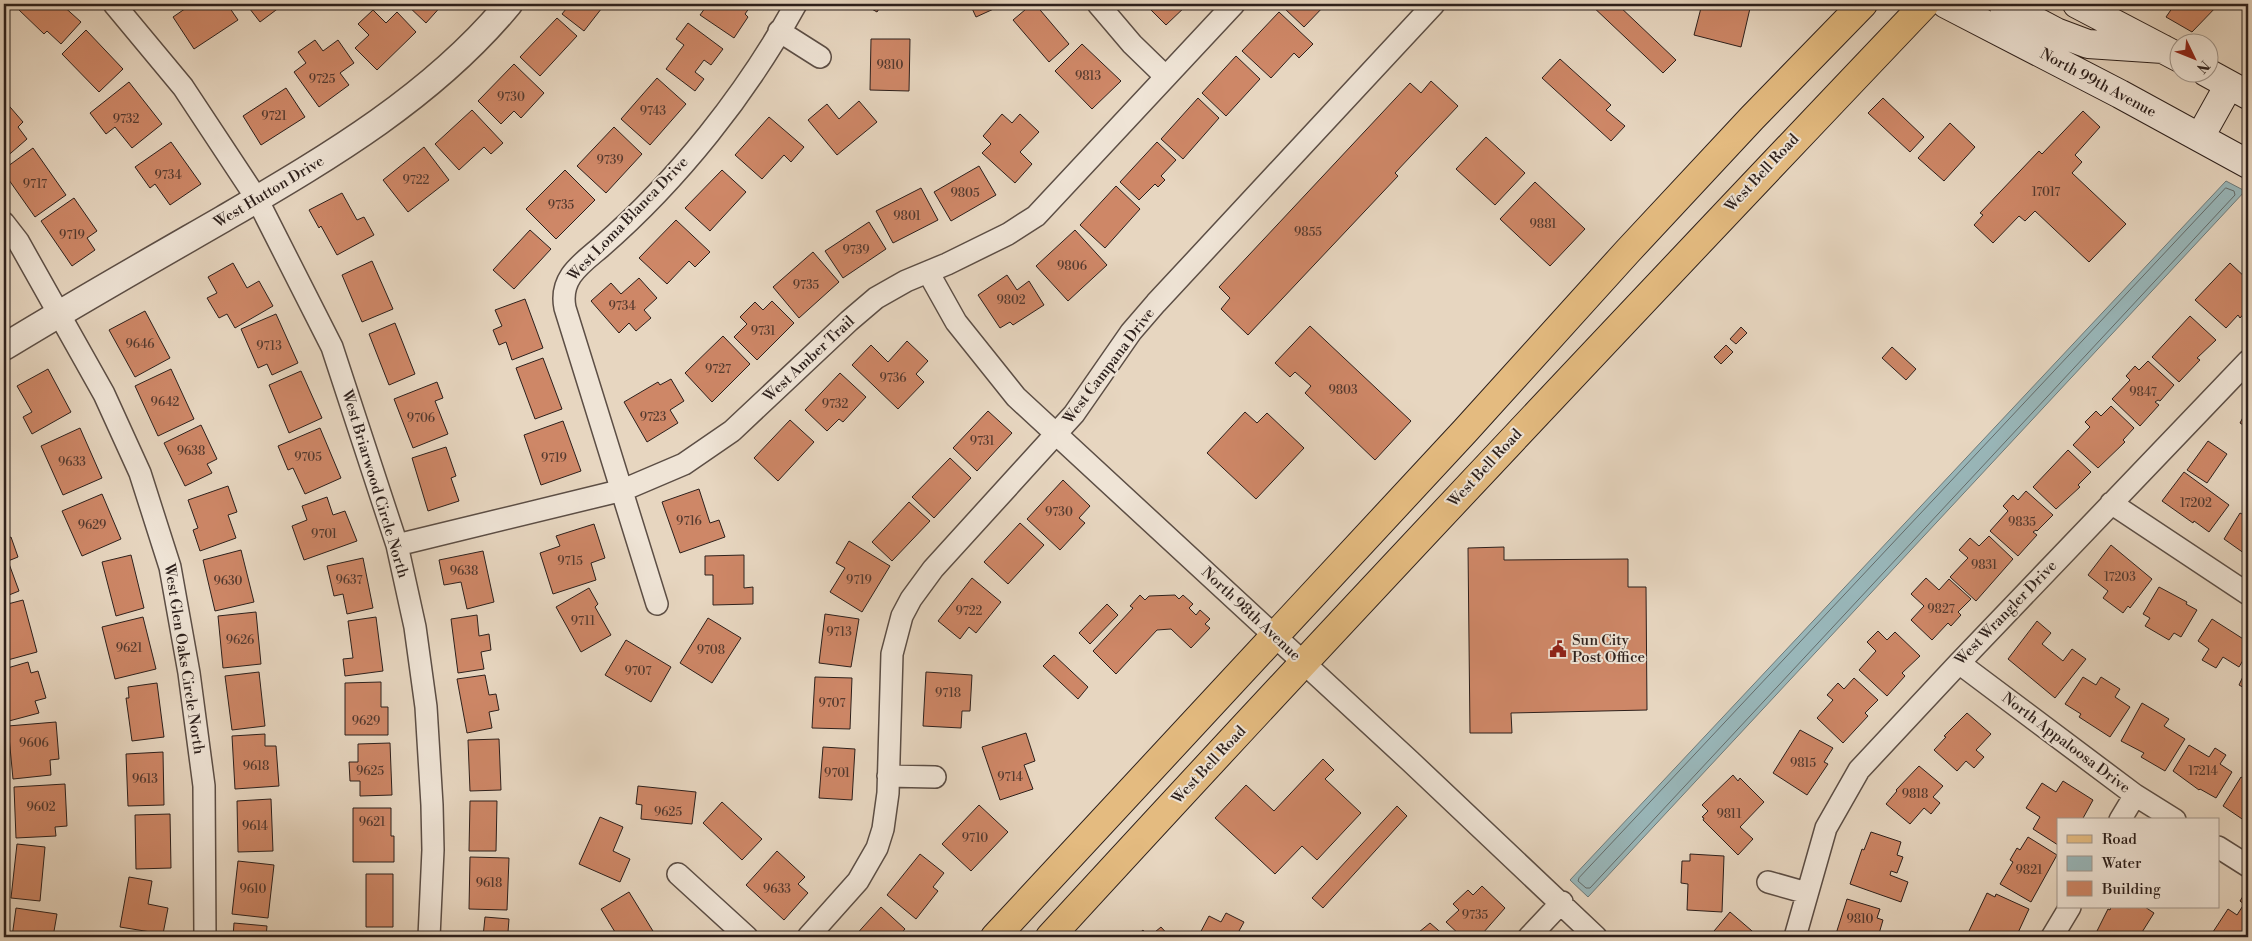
<svg xmlns="http://www.w3.org/2000/svg" width="2252" height="941" font-family="'Libre Bodoni',serif">
<rect width="100%" height="100%" fill="#e7d6c0"/>
<filter id="stains"><feTurbulence type="fractalNoise" baseFrequency=".004" numOctaves="4"/><feColorMatrix values="0 0 0 0 .2 0 0 0 0 .09 0 0 0 0 .02 0 0 0 .5 -.17"/></filter>
<radialGradient id="worn" r=".72"><stop offset=".6" stop-color="#630" stop-opacity="0"/><stop offset="1" stop-color="#630" stop-opacity=".3"/></radialGradient>
<path fill="#99b7ba" stroke="#6e7b7b" d="M2226 181 2245 191 1588 897 1570 880Z"/>
<g fill="none" stroke-linecap="round" stroke-linejoin="round">
<path stroke="#636c6b" stroke-width="1" d="M2226 188 2234 191 2235 195 1590 888H1586L1578 881 1579 878Z"/>
</g>
<path fill="#ce8767" stroke="#2d201c" d="M23 4H61L81 22 61 44 47 31 44 34 18 9Z
M192 4H227L238 20 194 49 173 17Z
M246 4H284L260 22Z
M406 4H443L426 23Z
M570 4H605L584 31 562 14Z
M708 4H752L745 14 748 17 734 38 700 15Z
M863 4H882L877 12Z
M970 4H997L998 7 976 17Z
M1032 4H1035L1069 44 1049 62 1013 20Z
M1145 4H1188L1166 25Z
M1287 4H1326L1304 27 1284 8Z
M1590 4H1617L1676 60 1663 73Z
M1702 4H1751L1741 47 1694 35Z
M2175 4H2219L2192 32 2166 17Z
M373 10 386 23 397 12 416 32 377 70 355 48 369 35 358 24Z
M1279 12 1313 44 1299 58 1294 53 1271 78 1242 51Z
M557 18 577 36 540 76 520 57Z
M688 23 723 49 711 65 704 60 695 72 704 79 695 91 666 69 684 45 676 39Z
M86 30 123 69 99 92 62 54Z
M871 39H910L909 91 870 90Z
M315 40 323 51 338 40 354 63 340 73 349 85 319 107 294 72 306 63 298 52Z
M1082 44 1121 81 1092 109 1055 71Z
M1236 56 1260 79 1226 116 1202 93Z
M1560 59 1611 105 1606 110 1625 126 1611 141 1542 78Z
M514 64 544 93 521 118 514 111 501 124 478 101Z
M657 78 686 104 650 145 621 119Z
M1431 81 1458 106 1395 173 1398 176 1248 335 1221 309 1230 298 1219 287 1410 83 1421 93Z
M129 82 162 124 132 148 115 127 106 134 90 113Z
M286 88 305 117 261 145 243 116Z
M1198 98 1219 118 1183 159 1161 139Z
M1883 98 1924 137 1910 152 1868 113Z
M4 100 23 122 18 127 27 139 4 159Z
M859 101 877 122 837 155 808 120 827 104 839 119Z
M472 110 503 143 491 154 484 147 459 170 435 144Z
M2083 111 2100 127 2075 155 2082 162 2072 173 2126 224 2089 262 2035 211 2025 221 2019 216 1993 243 1974 225 1983 215 1980 213 2039 151 2042 154Z
M1002 114 1012 123 1020 114 1039 132 1020 152 1032 164 1015 183 982 153 991 144 983 136Z
M769 117 804 147 791 162 784 155 762 179 735 155Z
M1950 123 1975 147 1944 181 1918 158Z
M614 127 642 154 606 193 577 166Z
M1486 137 1525 173 1495 205 1456 169Z
M171 142 201 184 170 205 155 184 150 188 135 167Z
M1157 142 1176 160 1161 176 1165 180 1158 187 1155 184 1139 200 1120 182Z
M424 147 449 180 408 212 383 180Z
M33 148 66 195 35 217 4 173V169Z
M979 166 996 195 951 221 934 192Z
M565 170 595 200 556 239 526 209Z
M722 170 746 192 710 231 685 208Z
M1535 182 1585 229 1550 266 1500 219Z
M1116 186 1140 209 1105 248 1080 225Z
M921 188 938 220 893 243 876 211Z
M342 193 357 220 364 217 374 235 337 255 321 226 319 228 309 210Z
M74 198 97 231 87 238 95 250 72 266 41 221Z
M676 220 710 252 695 267 689 261 667 284 639 258Z
M869 222 886 249 843 278 825 251Z
M530 230 551 249 514 289 493 270Z
M1075 230 1107 265 1068 301 1036 266Z
M813 252 839 282 799 318 773 287Z
M372 261 393 309 362 322 342 275Z
M233 263 247 288 259 281 273 306 235 328 227 314 219 318 207 298 217 293 208 277Z
M2230 263 2248 280V309L2240 318 2238 315 2226 328 2195 300Z
M1007 275 1017 290 1029 281 1044 305 1013 325 1010 322 1000 328 978 295Z
M639 278 657 298 644 310 651 318 636 331 629 323 619 333 591 301 611 283 621 294Z
M525 299 543 348 512 360 506 342 499 345 493 330 502 326 495 310Z
M772 301 794 323 757 360 734 337 747 324 740 317 755 302 763 310Z
M145 311 170 358 135 377 109 330Z
M276 314 298 363 272 375 267 364 258 368 241 329Z
M2190 316 2216 340 2197 358 2200 360 2179 382 2152 357Z
M395 323 415 374 389 385 369 334Z
M1310 326 1411 421 1375 460 1305 393 1311 386 1295 372 1290 377 1275 363Z
M1741 327 1747 333 1736 344 1730 339Z
M723 336 750 364 712 402 685 373Z
M907 341 928 361 916 374 924 382 898 409 852 365 871 345 888 362Z
M1726 345 1733 352 1721 364 1714 357Z
M1892 347 1916 369 1906 380 1882 358Z
M543 358 562 409 535 419 516 368Z
M2148 361 2174 385 2160 401 2158 400 2155 402 2159 405 2140 426 2112 399 2130 380 2126 376 2135 366 2139 370Z
M48 369 71 412 32 434 23 417 32 412 17 386Z
M171 369 194 419 158 436 135 386Z
M301 371 322 418 289 433 269 385Z
M840 373 866 397 843 422 839 419 827 431 805 410Z
M671 379 684 401 670 410 678 423 647 442 624 402 658 382 660 385Z
M437 382 443 398 435 401 448 434 413 448 394 399Z
M2111 406 2134 428 2123 440 2125 442 2098 468 2073 445 2090 427 2085 422 2096 411 2101 416Z
M2248 408V428L2240 423Z
M988 411 1012 433 977 471 953 448Z
M1245 412 1257 423 1267 413 1304 448 1256 499 1207 453Z
M790 420 814 442 778 481 754 458Z
M563 421 581 471 541 485 524 435Z
M201 425 217 459 207 464 212 473 185 486 164 443Z
M80 428 102 478 63 495 41 446Z
M320 428 341 478 305 494 293 468 288 470 278 446Z
M2208 441 2227 454 2207 483 2187 470Z
M446 447 456 476 451 478 459 501 428 511 412 458Z
M2068 450 2091 472 2078 485 2080 487 2056 509 2033 487Z
M950 458 971 478 934 518 912 497Z
M2184 472 2229 505 2209 532 2194 521 2193 523 2162 501Z
M1063 480 1090 506 1079 518 1085 523 1060 550 1027 519Z
M228 486 237 512 228 515 236 538 200 551 193 530 198 528 188 500Z
M699 489 710 523 719 520 725 537 680 553 662 502Z
M2026 491 2053 515 2037 531 2036 530 2033 532 2037 535 2018 556 1990 531 2008 511 2003 506 2013 495 2018 500Z
M102 494 121 539 82 556 62 511Z
M327 497 333 515 345 511 357 541 304 560 292 526 307 520 302 506Z
M909 502 930 521 892 561 872 542Z
M2240 513 2248 517V556L2224 539Z
M1020 523 1044 545 1008 584 984 562Z
M594 524 605 558 591 563 596 580 553 594 540 553 560 546 556 536Z
M1989 536 2013 559 1976 601 1950 577 1968 558 1959 550 1970 538 1979 546Z
M11 537 18 557 8 561 19 591 4 597V540Z
M849 541 890 566 862 612 830 592 845 568 836 563Z
M2111 545 2152 579 2130 608 2128 606 2123 613 2103 598 2108 591 2088 575Z
M1504 547V560L1628 559V587H1646L1647 710 1511 713 1512 733H1470L1468 548Z
M241 550 254 602 215 611 203 560Z
M483 551 494 602 467 609 461 582 444 585 439 560Z
M131 555 144 608 116 616 102 562Z
M744 555V588L753 587V604L713 605V575H705V556Z
M363 558 373 608 347 614 343 594 334 596 327 566Z
M972 578 1001 602 976 633 969 627 960 639 938 621Z
M1926 578 1939 590 1949 579 1971 599 1958 612 1961 615 1951 626 1948 623 1932 640 1911 620 1924 606 1911 594Z
M2159 587 2187 602 2186 604 2197 610 2181 637 2174 633 2169 640 2145 626 2150 618 2143 614Z
M589 588 598 604 595 607 611 635 581 652 556 607Z
M1140 595 1145 600 1149 596 1175 595 1179 599 1183 595 1193 604 1189 608 1196 615 1200 610 1210 619 1205 624 1210 628 1191 648 1171 629 1157 630 1116 674 1093 651 1133 608 1130 606Z
M23 600 37 652 4 661V605Z
M1107 604 1118 615 1090 644 1079 633Z
M256 612 261 664 223 668 218 616Z
M825 614 859 619 851 667 819 663Z
M477 615 479 636 489 634 491 650 481 652 484 669 458 673 451 619Z
M143 617 156 669 115 679 102 627Z
M376 617 383 671 345 676 343 659 353 658 348 621Z
M708 618 741 638 712 683 680 663Z
M2212 619 2248 642V652L2239 667 2223 657 2216 668 2202 660 2209 649 2198 641Z
M2037 621 2051 633 2042 644 2063 661 2072 649 2086 659 2055 698 2008 659Z
M1878 631 1887 640 1895 632 1920 656 1902 673 1905 676 1887 696 1859 670 1876 651 1867 642Z
M626 640 671 667 651 702 605 675Z
M1054 655 1088 687 1078 699 1043 666Z
M28 662 31 673 38 671 46 698 35 701 39 713 9 721 4 703V669Z
M2248 666V690L2239 685Z
M259 672 265 726 232 730 225 676Z
M926 672 972 675 970 711H962L961 728 923 726Z
M485 675 489 695 496 694 499 710 489 712 492 728 467 733 457 679Z
M815 677 852 678 850 729 812 728Z
M2083 677 2096 685 2101 677 2120 689 2115 697 2130 707 2110 737 2079 717 2081 714 2065 704Z
M1854 678 1878 700 1865 713 1868 716 1843 743 1817 718 1833 700 1827 695 1838 683 1844 689Z
M381 682V707H388V735H345V683Z
M157 683 164 737 132 741 126 698H129L128 687Z
M2142 703 2169 719 2164 726 2185 739 2165 771 2141 757 2144 753 2121 741Z
M1967 713 1991 734 1976 750 1984 757 1974 768 1966 761 1957 771 1934 750 1946 737 1944 736Z
M56 722 59 759 50 760 51 775 13 779 8 726Z
M1800 730 1833 748 1824 762 1828 764 1807 795 1773 773Z
M1026 733 1035 761 1024 765 1033 789 1000 800 982 747Z
M265 734V746H276L279 786 235 789 232 736Z
M499 739 501 790 470 791 468 740Z
M390 743 392 795 360 796V781H350L349 762H358V744Z
M2189 745 2209 757 2215 748 2226 755 2220 764 2232 772 2216 798 2200 789 2199 790 2173 771Z
M823 747 855 749 852 800 819 798Z
M163 752 164 805 128 806 126 754Z
M1323 759 1334 770 1325 779 1361 813 1317 860 1302 846 1275 874 1215 818 1246 785 1274 811Z
M1919 766 1943 786 1933 797 1940 803 1931 814 1924 808 1910 824 1886 804 1897 791 1896 790Z
M1733 775 1738 781 1740 778 1764 802 1740 827 1753 839 1738 855 1703 820 1704 818 1702 817 1708 811 1702 805Z
M2241 777 2248 781V823L2223 806Z
M2063 781 2093 800 2082 820H2058V845L2033 829 2040 817 2026 808 2042 783 2056 792Z
M65 784 67 826 55 827 56 836 16 838 14 787Z
M638 786 696 792 692 824 641 819 642 805 636 804Z
M271 799 273 851 238 852 237 801Z
M470 801H497L496 851H469Z
M722 802 762 839 742 860 703 823Z
M979 805 1008 832 971 871 942 844Z
M1397 806 1407 816 1323 908 1312 898Z
M353 808H391V836H394V862H353Z
M170 814 171 868 136 869 135 815Z
M600 817 623 827 613 851 630 859 620 882 579 864Z
M1871 832 1901 842 1897 855 1903 857 1897 873 1891 871 1890 875 1908 882 1901 902 1850 884 1862 849 1864 850Z
M2028 837 2057 855 2031 902 2000 884 2013 862 2010 860 2017 848 2020 850Z
M17 844 45 847 40 901 11 898Z
M777 851 805 877 798 884 808 893 784 920 746 885Z
M920 854 944 873 933 887 938 891 916 919 887 895Z
M1690 854 1724 856 1722 912 1687 910 1688 884 1681 883 1682 861H1690Z
M470 857 509 858 507 910 469 909Z
M238 861 274 865 268 918 232 914Z
M366 874H393V927H366Z
M129 877 152 881 148 904 168 908 163 934 120 927Z
M1482 886 1505 908 1483 933 1482 932 1476 937H1462L1446 922 1459 910 1453 904 1468 890 1473 895Z
M2247 890 2248 937H2215L2211 935 2228 909 2237 915 2244 904 2240 901Z
M629 892 656 936 654 937H618L601 909Z
M1987 893 1995 897 1996 894 2029 909 2016 937H1977L1978 935 1969 931Z
M1847 899 1880 909 1877 918 1883 920 1878 937H1835Z
M881 907 905 929 898 937H854Z
M2111 907H2145L2154 913 2139 937 2132 934 2130 937H2094L2108 909 2110 910Z
M16 908 57 914 53 937H12Z
M1730 912 1759 937H1709Z
M1226 913 1244 922 1239 931 1251 937H1198L1209 916 1221 922Z
M485 917 509 919 508 932 519 933V937H483Z
M234 923 267 926 266 937H233Z
M1430 923 1446 937H1413Z
M1161 927 1170 937H1135L1143 930 1149 937Z
M361 933 390 936V937H360Z"/>
<g fill="none" stroke-linecap="round" stroke-linejoin="round">
<g stroke="#5c4e45" stroke-width="24">
<path id="minor" d="M114 4 183 87 257 199 332 347 397 545 415 627 426 707 432 805 433 850 429 937
M1098 4 1132 44 1166 77
M779 31 820 57
M4 223 18 241 104 394 140 473 170 567 189 673 204 786 205 937
M928 272 956 322 1016 397 1410 761 1596 937
M2111 503 2248 594
M397 545 623 490 684 464 732 431 849 321 876 298 906 281 947 264 1008 234 1036 216 1234 4
M657 604 565 308C559 278 581 264 601 247 679 179 746 94 796 4
M1959 663 2135 795 2175 820
M888 776 935 777
M2120 820 2135 795
M2218 847 2248 866
M678 874 747 937
M1768 882 1807 893
M808 937 858 881 877 848 883 829 888 793 892 654 902 616 911 599 933 569 1074 414 1131 332 1156 303 1434 4
M1529 937 1562 902
M1795 937 1826 828 1859 770 1959 663 2248 361
M2052 937 2070 907"/>
</g>
<g stroke="#5c4e45" stroke-width="29">
<path id="tertiary" d="M4 347C76 303 150 261 223 219 327 158 431 98 509 4"/>
</g>
<g stroke="#2d201c" stroke-width="30">
<path id="secondary" d="M1946 4 2120 94 2248 164
M2003 4 2056 32 2088 44 2163 49
M2077 4 2180 58
M2206 72 2248 95
M2200 137 2229 85"/>
</g>
<g stroke="#2d201c" stroke-width="30">
<path id="primary" d="M995 937 1465 431 1627 252 1752 118 1863 4
M1050 937C1338 623 1631 313 1925 4"/>
</g>
<use href="#minor" stroke="#efe4d6" stroke-width="21"/>
<use href="#tertiary" stroke="#efe4d6" stroke-width="26"/>
<use href="#secondary" stroke="#efe4d6" stroke-width="28"/>
<use href="#primary" stroke="#e4bb80" stroke-width="28"/>
</g>
<defs>
<g id="civic-bare" transform="scale(1.35)"><path d="M-.6-6.5H3V-4.5H.6V-3L4-1V1h2V6H-6V1h2V-1L-.6-3ZM-1.2 2.5V6h2.4V2.5Z" fill="#8f2418" stroke="#efe4d6" stroke-width="2.5" paint-order="stroke"/></g>
</defs>
<g fill-rule="evenodd">
<use href="#civic-bare" x="1558" y="649"/>
</g>
<g text-anchor="middle" dominant-baseline="central" stroke-width="4" stroke-linejoin="round" paint-order="stroke">
<g font-size="12" fill="#553a2f">
<text x="890" y="65">9810</text>
<text x="1088" y="76">9813</text>
<text x="322" y="79">9725</text>
<text x="511" y="97">9730</text>
<text x="653" y="111">9743</text>
<text x="274" y="116">9721</text>
<text x="126" y="119">9732</text>
<text x="610" y="160">9739</text>
<text x="168" y="175">9734</text>
<text x="416" y="180">9722</text>
<text x="35" y="184">9717</text>
<text x="2046" y="192">17017</text>
<text x="965" y="193">9805</text>
<text x="561" y="205">9735</text>
<text x="907" y="216">9801</text>
<text x="1543" y="224">9881</text>
<text x="1308" y="232">9855</text>
<text x="72" y="235">9719</text>
<text x="856" y="250">9739</text>
<text x="1072" y="266">9806</text>
<text x="806" y="285">9735</text>
<text x="1011" y="300">9802</text>
<text x="622" y="306">9734</text>
<text x="763" y="331">9731</text>
<text x="140" y="344">9646</text>
<text x="269" y="346">9713</text>
<text x="718" y="369">9727</text>
<text x="893" y="378">9736</text>
<text x="1343" y="390">9803</text>
<text x="2143" y="392">9847</text>
<text x="165" y="402">9642</text>
<text x="835" y="404">9732</text>
<text x="653" y="417">9723</text>
<text x="421" y="418">9706</text>
<text x="982" y="441">9731</text>
<text x="191" y="451">9638</text>
<text x="308" y="457">9705</text>
<text x="554" y="458">9719</text>
<text x="72" y="462">9633</text>
<text x="2196" y="503">17202</text>
<text x="1059" y="512">9730</text>
<text x="689" y="521">9716</text>
<text x="2022" y="522">9835</text>
<text x="92" y="525">9629</text>
<text x="324" y="534">9701</text>
<text x="570" y="561">9715</text>
<text x="1984" y="565">9831</text>
<text x="464" y="571">9638</text>
<text x="2120" y="577">17203</text>
<text x="349" y="580">9637</text>
<text x="859" y="580">9719</text>
<text x="228" y="581">9630</text>
<text x="1941" y="609">9827</text>
<text x="969" y="611">9722</text>
<text x="583" y="621">9711</text>
<text x="839" y="632">9713</text>
<text x="240" y="640">9626</text>
<text x="129" y="648">9621</text>
<text x="711" y="650">9708</text>
<text x="638" y="671">9707</text>
<text x="948" y="693">9718</text>
<text x="832" y="703">9707</text>
<text x="366" y="721">9629</text>
<text x="34" y="743">9606</text>
<text x="1803" y="763">9815</text>
<text x="256" y="766">9618</text>
<text x="370" y="771">9625</text>
<text x="2203" y="771">17214</text>
<text x="837" y="773">9701</text>
<text x="1010" y="777">9714</text>
<text x="145" y="779">9613</text>
<text x="1915" y="794">9818</text>
<text x="41" y="807">9602</text>
<text x="668" y="812">9625</text>
<text x="1729" y="814">9811</text>
<text x="372" y="822">9621</text>
<text x="255" y="826">9614</text>
<text x="975" y="838">9710</text>
<text x="2029" y="870">9821</text>
<text x="489" y="883">9618</text>
<text x="253" y="889">9610</text>
<text x="777" y="889">9633</text>
<text x="1475" y="915">9735</text>
<text x="1860" y="919">9810</text>
</g>
<g font-size="15" fill="#2d201c" stroke="#efe4d6">
<text transform="translate(2098 83) rotate(28)">North 99th Avenue</text>
<text transform="translate(1762 173) rotate(-47)">West Bell Road</text>
<text transform="translate(269 192) rotate(-31)">West Hutton Drive</text>
<text transform="translate(628 219) rotate(-46)">West Loma Blanca Drive</text>
<text transform="translate(809 359) rotate(-43)">West Amber Trail</text>
<text transform="translate(1109 366) rotate(-53)">West Campana Drive</text>
<text transform="translate(1485 468) rotate(-47)">West Bell Road</text>
<text transform="translate(375 484) rotate(73)">West Briarwood Circle North</text>
<text transform="translate(2006 613) rotate(-46)">West Wrangler Drive</text>
<text transform="translate(1251 614) rotate(43)">North 98th Avenue</text>
<text transform="translate(184 659) rotate(81)">West Glen Oaks Circle North</text>
<text transform="translate(2066 743) rotate(37)">North Appaloosa Drive</text>
<text transform="translate(1209 765) rotate(-47)">West Bell Road</text>
</g>
<g font-size="15" fill="#2d201c" stroke="#efe4d6" text-anchor="start">
<text x="1572" y="640">Sun City<tspan x="1572" dy="17">Post Office</tspan></text>
</g>
</g>
<rect width="2252" height="941" fill="none" stroke="#e7d6c0" stroke-width="20"/>
<rect x="5" y="5" width="2242" height="931" fill="none" stroke="#2d201c" stroke-width="2.5"/>
<rect x="10" y="10" width="2232" height="921" fill="none" stroke="#2d201c"/>
<rect x="2057" y="818" width="162" height="90" fill="#efe4d6" stroke="#a1968c"/>
<rect x="2067" y="835" width="25" height="8" fill="#e4bb80" stroke="#a1968c"/>
<text x="2102" y="844" font-size="15" fill="#2d201c">Road</text>
<rect x="2067" y="856" width="25" height="15" fill="#99b7ba" stroke="#a1968c"/>
<text x="2102" y="868" font-size="15" fill="#2d201c">Water</text>
<rect x="2067" y="881" width="25" height="15" fill="#ce8767" stroke="#a1968c"/>
<text x="2102" y="894" font-size="15" fill="#2d201c">Building</text>
<g transform="translate(2194 58) rotate(133)"><circle r="24" fill="#efe4d6" stroke="#a1968c"/>
<path d="M0-4L9 19L0 12L-9 19Z" fill="#8f2418"/>
<text y="-8" font-size="14" font-weight="bold" text-anchor="middle" fill="#2d201c">N</text>
</g>
<rect width="100%" height="100%" filter="url(#stains)"/>
<rect width="100%" height="100%" fill="url(#worn)"/>
</svg>
